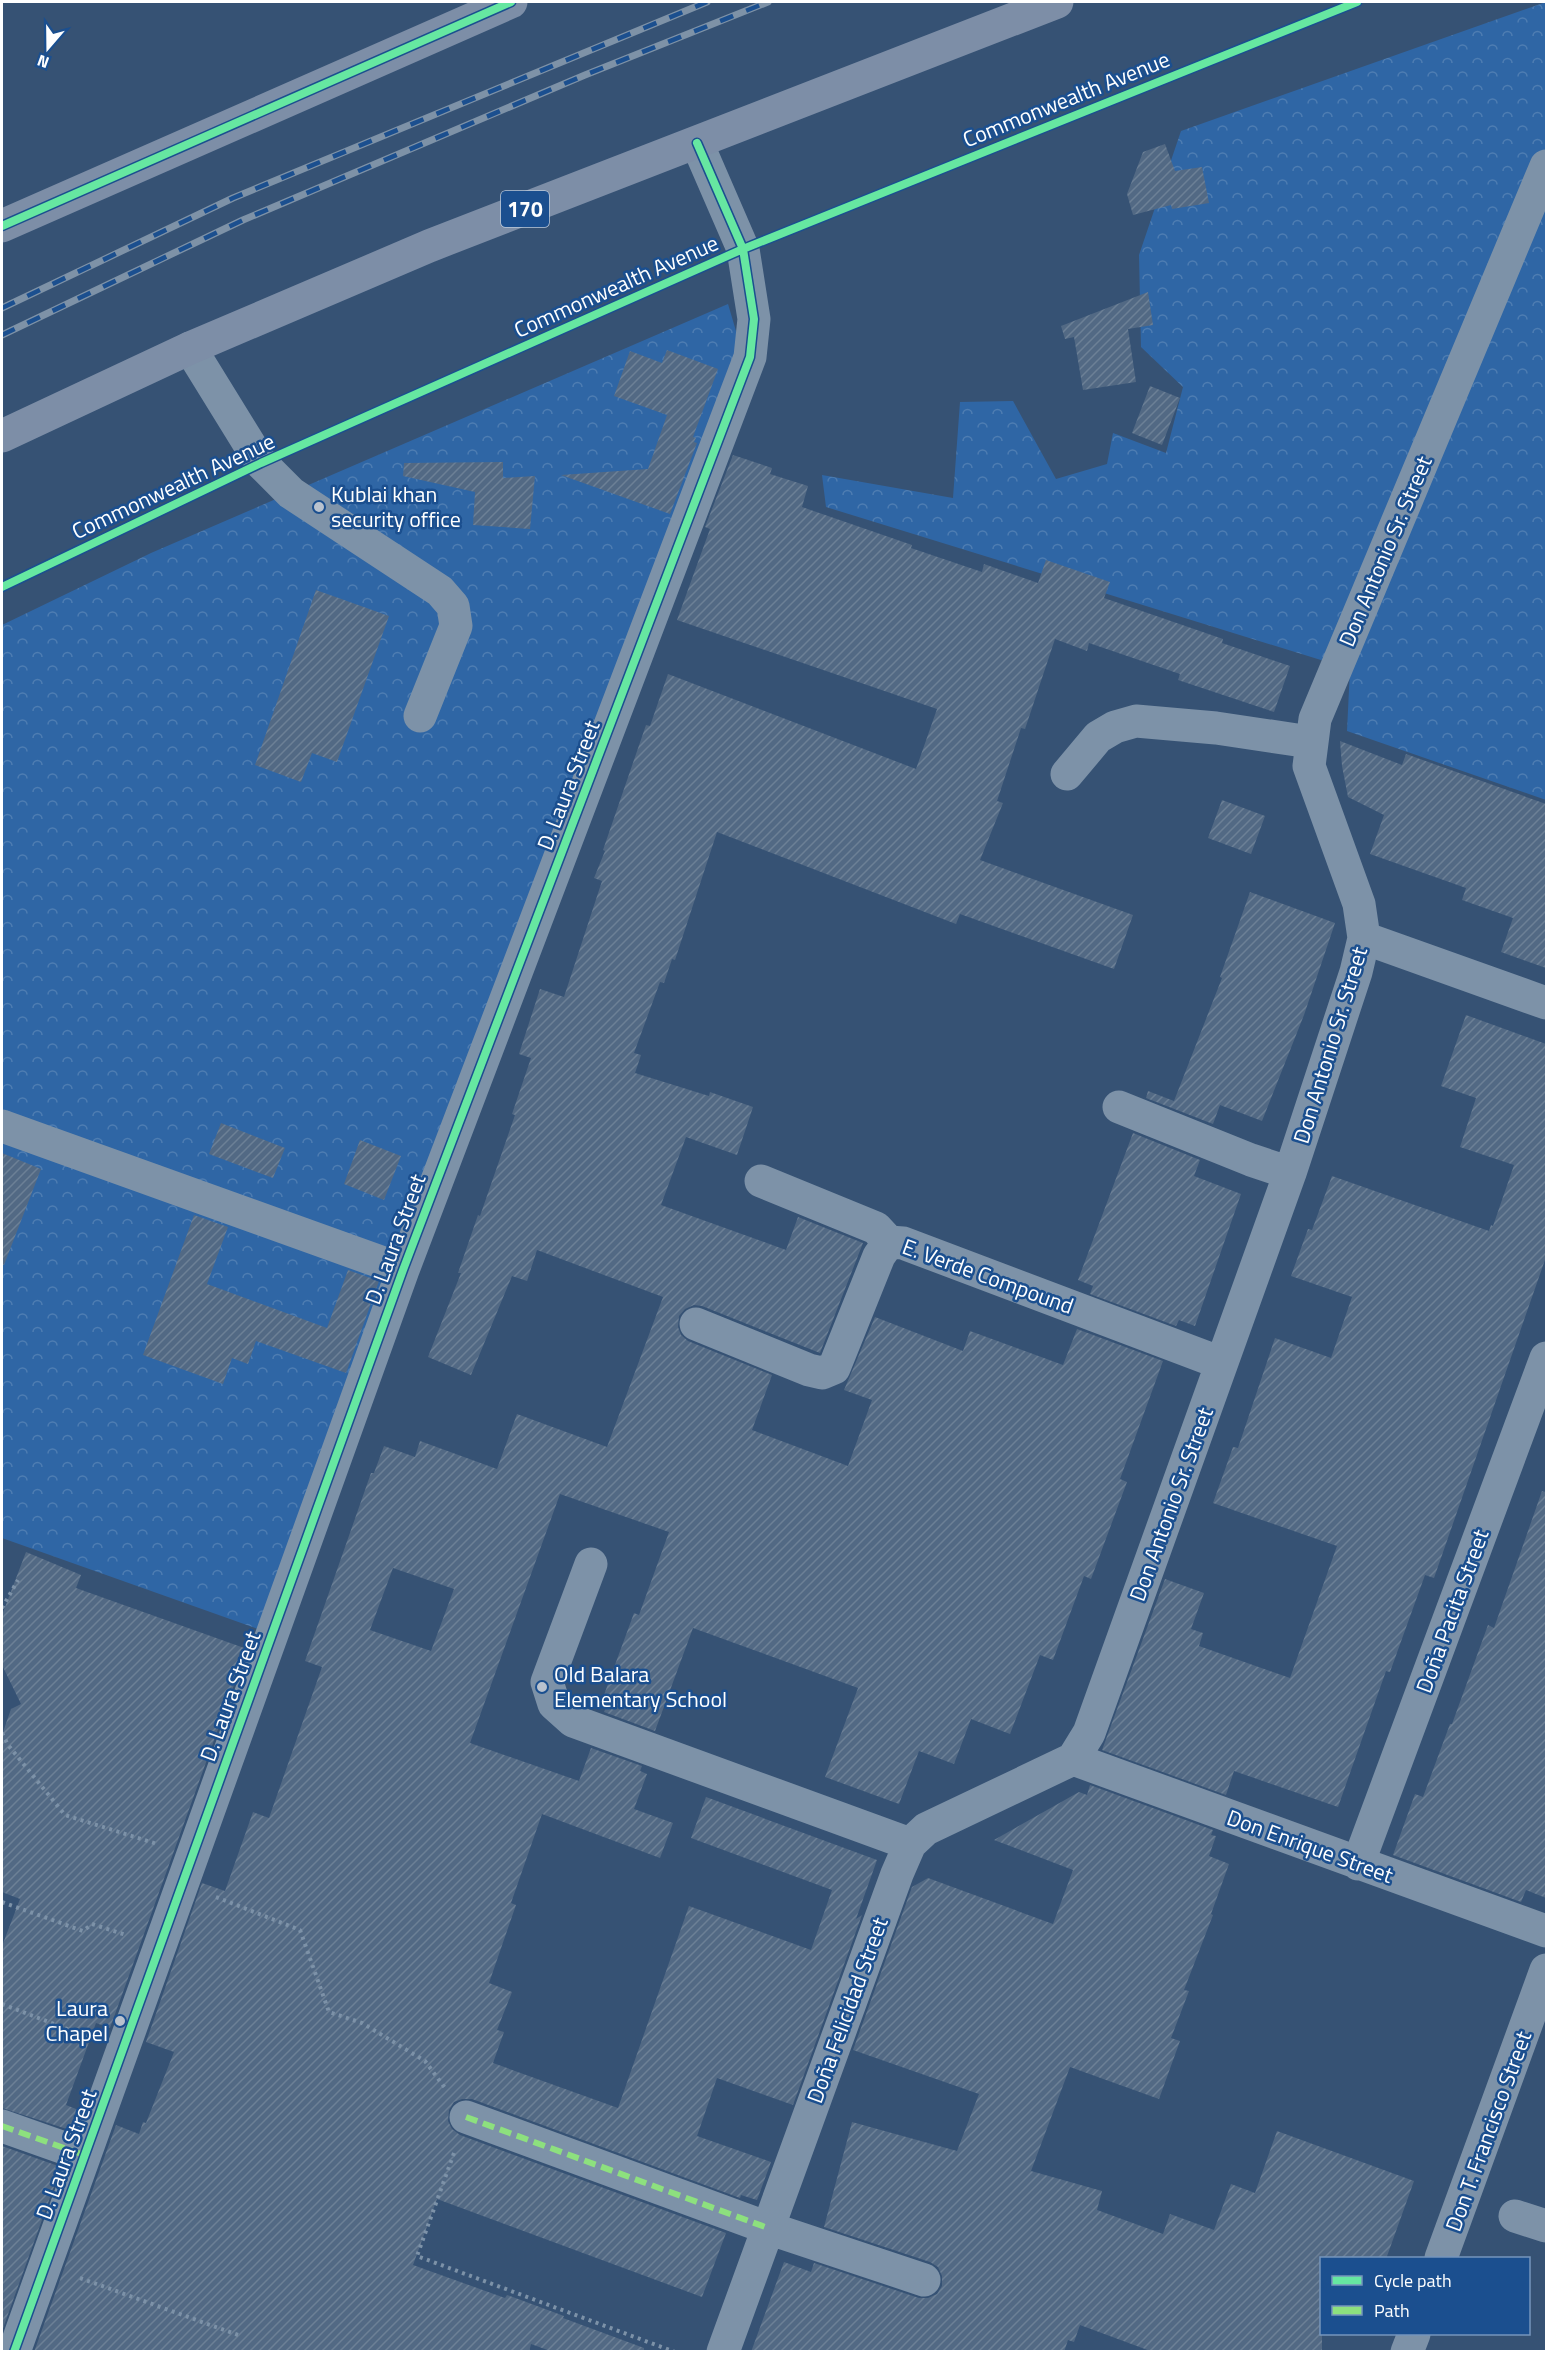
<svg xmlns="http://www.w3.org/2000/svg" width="1548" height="2353" font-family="'Titillium Web',sans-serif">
<defs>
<pattern id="forest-crowns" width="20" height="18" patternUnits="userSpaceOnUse" patternTransform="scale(1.5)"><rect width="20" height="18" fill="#2f66a5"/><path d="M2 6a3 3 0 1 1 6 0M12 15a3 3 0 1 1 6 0" fill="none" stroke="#4e7db2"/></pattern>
<pattern id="building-hatch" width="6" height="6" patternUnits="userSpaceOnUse" patternTransform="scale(1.5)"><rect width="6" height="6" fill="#526984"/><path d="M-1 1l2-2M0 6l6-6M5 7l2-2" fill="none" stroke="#6c8096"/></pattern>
</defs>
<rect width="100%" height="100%" fill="#365274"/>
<path fill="url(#forest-crowns)" d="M1546 2V800L1347 731 1350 669 826 507 822 475 953 498 960 402 1013 401 1056 479 1107 464 1113 433 1166 453 1183 387 1141 347 1139 255 1181 131Z
M728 304 741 348 258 1629 2 1538V625L151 553Z"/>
<path fill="url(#building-hatch)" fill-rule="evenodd" d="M1165 144 1175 171 1202 167 1209 203 1172 209 1171 205 1133 215 1127 194 1143 152Z
M1148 292 1153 325 1128 329 1136 382 1083 390 1074 337 1065 339 1061 326Z
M667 350 718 369 693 437 696 438 694 442 697 443 670 514 561 475 648 469 667 415 614 396 630 351 662 363Z
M1150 386 1180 398 1162 445 1132 433Z
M733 455 772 468 770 474 808 486 802 507 912 545 911 548 982 572 984 564 1038 583 1046 560 1110 582 1104 598 1223 639 1222 643 1290 666 1274 712 1178 680 1180 674 1089 643 1087 651 1055 639 1025 729 1021 728 997 801 1003 803 980 860 1133 915 1114 969 960 914 956 924 717 832 675 960 672 959 664 983 660 982 634 1053 641 1055 635 1073 709 1096 710 1092 753 1107 737 1155 686 1137 661 1205 786 1250 798 1217 863 1243 820 1353 702 1306 694 1305 685 1309 679 1316 678 1327 681 1335 688 1341 772 1375 752 1430 848 1466 872 1400 844 1390 875 1317 963 1351 970 1331 1063 1365 1077 1329 1163 1361 1120 1479 1127 1482 1091 1579 1084 1576 1053 1660 1040 1655 1010 1734 971 1719 954 1764 919 1751 899 1804 825 1777 858 1688 693 1628 655 1731 604 1712 607 1705 601 1703 634 1613 639 1615 669 1532 560 1494 470 1743 579 1781 591 1748 642 1766 640 1771 647 1774 634 1809 673 1823 660 1858 542 1814 511 1903 516 1905 489 1983 512 1992 497 2030 504 2032 493 2063 618 2108 689 1906 811 1950 832 1890 691 1838 706 1797 877 1860 856 1919 862 1915 793 2105 717 2078 697 2136 771 2162 757 2200 741 2195 740 2198 472 2099H462L454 2102 449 2110 448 2121 452 2129 460 2135 726 2233 702 2297 437 2199 413 2265 505 2298 507 2295 564 2316 563 2318 644 2348V2352H553L531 2344 529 2352H34L116 2125 139 2134 143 2122 146 2123 174 2052 146 2042 202 1883 225 1891 253 1812 269 1818 322 1667 305 1661 371 1473H374L384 1446 415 1457 420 1441 497 1469 517 1414 607 1447 663 1297 537 1250 527 1281 512 1276 471 1375 428 1357 461 1273H458L478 1215 480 1216 515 1115 512 1114 531 1058 519 1054 540 989 564 997 602 881 594 878 605 851 603 850 646 725 650 726 668 674 916 769 937 709 677 620 710 529 705 527ZM393 1568 454 1589 431 1651 370 1630Z
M503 462V478L535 476 530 529 473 525 475 492 403 476 404 463Z
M316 590 389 616 337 762 312 753 301 782 255 765Z
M1340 741 1402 765 1406 754 1546 804V968L1501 952 1513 918 1462 900 1466 888 1370 854 1384 815 1348 797 1342 766Z
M1222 800 1265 816 1251 854 1208 838Z
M1250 892 1335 923 1304 1015 1262 1121 1220 1105 1213 1124 1146 1098 1148 1091 1174 1101 1222 978 1220 977Z
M1466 1015 1546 1044V1257L1434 1578 1425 1575 1390 1672 1386 1671 1338 1807 1234 1771 1226 1795 1102 1750 1165 1579 1204 1593 1191 1629 1203 1633 1199 1646 1290 1678 1337 1546 1213 1503 1233 1447 1238 1448 1275 1338 1331 1358 1352 1297 1291 1276 1308 1229 1312 1230 1332 1176 1489 1231 1491 1225 1493 1226 1514 1165 1460 1147 1476 1098 1441 1086Z
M221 1123 285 1148 273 1178 209 1154Z
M1133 1133 1200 1160 1194 1176 1241 1194 1195 1326 1179 1320 1176 1326 1090 1294 1093 1286 1078 1280Z
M360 1140 401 1156 384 1200 344 1184Z
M2 1153 41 1169 4 1265H2Z
M194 1215 228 1227 207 1284 327 1328 348 1270 379 1281 346 1373 256 1341 248 1364 232 1358 223 1384 143 1355Z
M1542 1491 1546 1492V1898L1526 1890 1521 1902 1393 1855 1415 1794 1423 1797 1450 1724H1452L1488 1625 1494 1628Z
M26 1552 81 1575 76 1588 247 1649 110 2028 96 2023 66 2105 81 2111 73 2131 2 2108V1946L20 1899 2 1892V1735L11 1709 21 1704 2 1665V1615Z
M1090 1785 1213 1830 1211 1835 1216 1836 1209 1856 1229 1864 1211 1914 1213 1915 1184 1990 1189 1991 1171 2038 1180 2041 1159 2099 1070 2067 1031 2171 1102 2191 1097 2210 1163 2234 1170 2214 1214 2230 1231 2184 1255 2193 1277 2131 1414 2181 1386 2259H1322V2352H1153L1080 2325 1074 2342 1068 2340 1064 2352H751L784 2262 811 2272 814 2263 919 2298H928L937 2294 942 2286V2276L938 2267 930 2262 824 2227 852 2122 957 2151 979 2094 853 2050 912 1887 928 1878 1053 1924 1073 1870 994 1840 1079 1792 1087 1795Z
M2 2146 61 2167 2 2331Z"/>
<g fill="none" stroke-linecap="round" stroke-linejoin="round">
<path stroke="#7d92a8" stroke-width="4" stroke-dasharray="3 4.5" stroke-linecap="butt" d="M2 1608 18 1580
M2 1733 8 1745 65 1815 157 1844
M216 1897 300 1930 329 2012 362 2023 425 2061 445 2088
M2 1902 83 1931 92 1924 126 1935
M2 2004 88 2037
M454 2153 417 2256 675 2352
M80 2278 238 2335"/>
<path stroke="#7d92a8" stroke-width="33" d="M190 348 261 463 291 493 440 591 453 606 456 626 420 716
M1067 774 1098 737 1115 727 1136 721 1216 728 1310 742
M1364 938 1546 1003
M1119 1107 1251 1160 1290 1173
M2 1126 403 1270
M761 1181 876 1228 889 1242
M696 1324 809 1370 822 1373 834 1368 879 1256 889 1242 903 1243 1221 1363
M591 1564 547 1682 554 1704 573 1721 910 1844
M1073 1759 1089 1733 1290 1173 1356 972 1364 938 1359 904 1309 766 1315 719 1546 166
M1073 1759 1546 1931
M1358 1864 1546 1358
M466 2117 768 2228 924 2280
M2 2126 84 2155
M1515 2216 1546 2226
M1441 2258 1546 1970
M14 2352 403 1270 750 357 754 319 743 249 697 143
M723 2352 897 1874 910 1844 926 1829 1073 1759
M1407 2352 1414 2334"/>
<path stroke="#7d8ea7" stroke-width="33" d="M2 226 511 2
M2 436 190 348 429 246 1057 2"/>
<g stroke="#7e92a7" stroke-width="7">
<path id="rail" d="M2 308 233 198 707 2
M2 335 243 220 585 75 768 2"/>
</g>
<use href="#rail" stroke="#1b4f8f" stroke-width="4.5" stroke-dasharray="14" stroke-linecap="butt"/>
<path stroke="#8de07e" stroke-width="6" stroke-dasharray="12 6" stroke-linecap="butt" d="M466 2117 768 2228
M2 2126 84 2155"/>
<g stroke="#1b4f8f" stroke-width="11">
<path id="cycleway" d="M2 226 511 2
M2 587 261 463 743 249 1357 2
M14 2352 403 1270 750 357 754 319 743 249 697 143"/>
</g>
<use href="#cycleway" stroke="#66e7a1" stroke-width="8"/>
</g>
<g fill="#b9c2ce" stroke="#1b4f8f" stroke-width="2">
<circle cx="319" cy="507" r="6"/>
<circle cx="542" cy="1687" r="6"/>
<circle cx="120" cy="2021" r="6"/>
</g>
<g text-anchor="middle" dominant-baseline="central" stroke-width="5" stroke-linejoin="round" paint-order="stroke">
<rect fill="#1b4f8f" stroke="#bbcadd" stroke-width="1.5" x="501" y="191" width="48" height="36" rx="4.5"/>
<g font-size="21" font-weight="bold" fill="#fff">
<text x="525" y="209">170</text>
</g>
<g font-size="22" fill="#fff" stroke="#1b4f8f">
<text transform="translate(1066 99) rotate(-22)">Commonwealth Avenue</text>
<text transform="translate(616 286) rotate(-24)">Commonwealth Avenue</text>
<text transform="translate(173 486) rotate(-25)">Commonwealth Avenue</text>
<text transform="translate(1385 551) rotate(-67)">Don Antonio Sr. Street</text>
<text transform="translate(568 785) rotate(-69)">D. Laura Street</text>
<text transform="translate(1330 1045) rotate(-73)">Don Antonio Sr. Street</text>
<text transform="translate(395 1239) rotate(-70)">D. Laura Street</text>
<text transform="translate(988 1276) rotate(20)">E. Verde Compound</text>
<text transform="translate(1171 1504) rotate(-70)">Don Antonio Sr. Street</text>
<text transform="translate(1452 1611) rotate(-70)">Doña Pacita Street</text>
<text transform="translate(230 1696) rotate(-70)">D. Laura Street</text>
<text transform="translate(1310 1846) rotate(20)">Don Enrique Street</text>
<text transform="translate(847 2010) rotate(-70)">Doña Felicidad Street</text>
<text transform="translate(1488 2131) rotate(-70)">Don T. Francisco Street</text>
<text transform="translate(66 2154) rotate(-70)">D. Laura Street</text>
</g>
<g font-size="22" fill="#fff" stroke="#1b4f8f" text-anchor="start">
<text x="331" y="494">Kublai khan<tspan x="331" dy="25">security office</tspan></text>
<text x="554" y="1674">Old Balara<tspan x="554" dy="25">Elementary School</tspan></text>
<text x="108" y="2008" text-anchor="end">Laura<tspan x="108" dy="25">Chapel</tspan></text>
</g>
</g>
<rect width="1548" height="2353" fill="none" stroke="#ffffff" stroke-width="6"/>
<rect x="1320" y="2257" width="210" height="78" fill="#1b4f8f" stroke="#7695bc" stroke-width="1.5"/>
<rect x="1332" y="2276" width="30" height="9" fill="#66e7a1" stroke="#7695bc" stroke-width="1.5"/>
<text x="1374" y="2287" font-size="18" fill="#ffffff">Cycle path</text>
<rect x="1332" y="2306" width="30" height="9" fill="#8de07e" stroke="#7695bc" stroke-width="1.5"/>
<text x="1374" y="2317" font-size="18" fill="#ffffff">Path</text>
<g transform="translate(48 48) rotate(200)" stroke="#1b4f8f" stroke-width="4.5" paint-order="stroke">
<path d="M0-4.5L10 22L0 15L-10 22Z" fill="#ffffff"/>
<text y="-9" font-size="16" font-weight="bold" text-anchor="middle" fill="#ffffff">N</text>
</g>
</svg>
